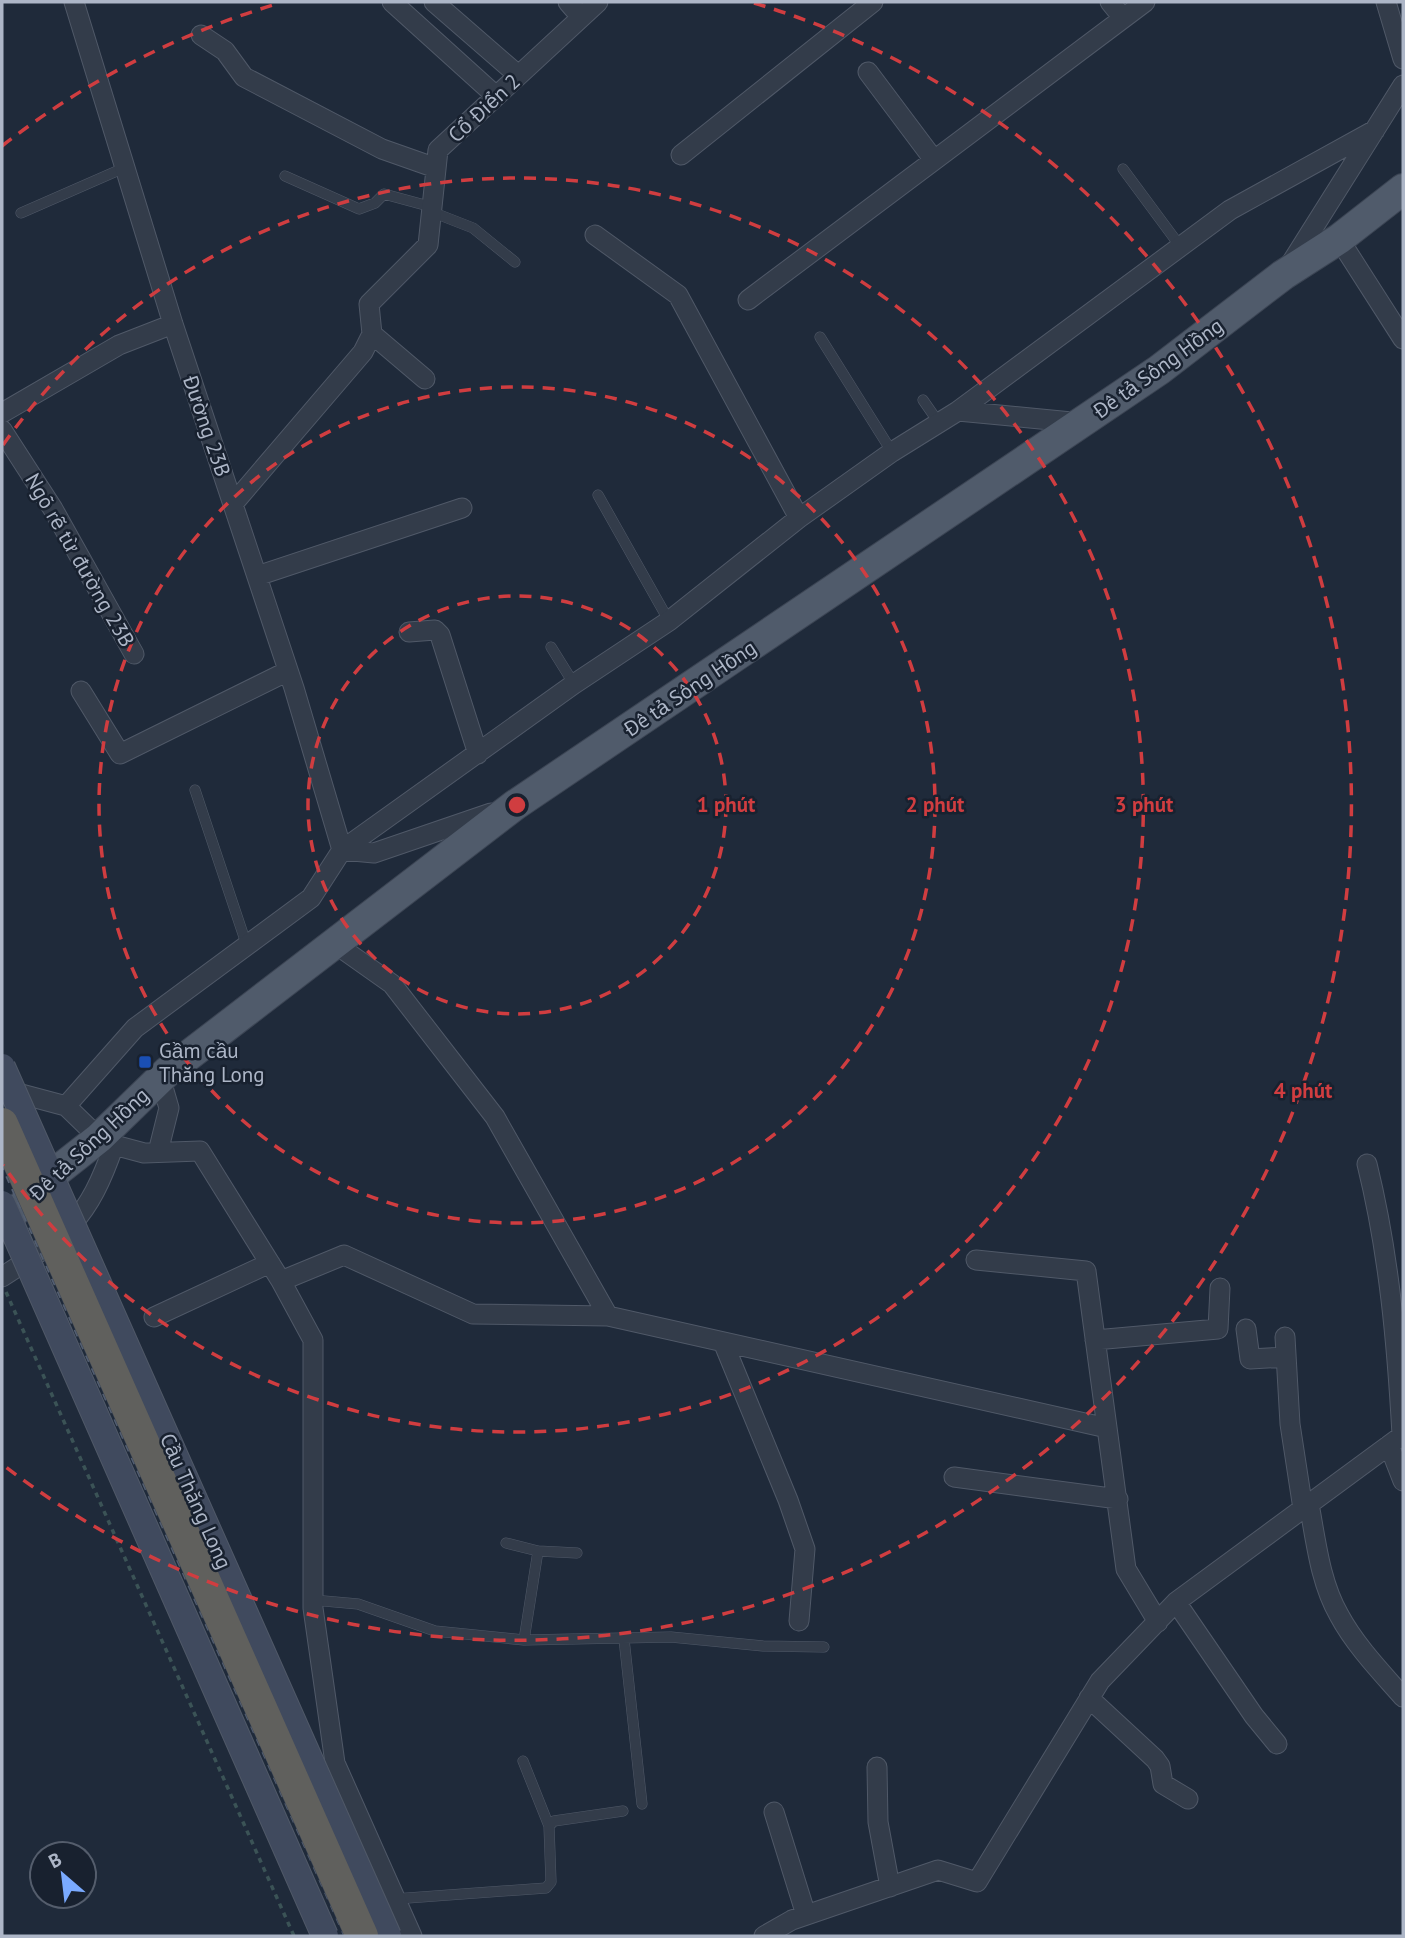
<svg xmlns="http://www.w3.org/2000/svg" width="1405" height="1938" font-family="'PT Sans',sans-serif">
<rect width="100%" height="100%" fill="#1f2a3a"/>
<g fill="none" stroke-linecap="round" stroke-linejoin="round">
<g stroke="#505968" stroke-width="11">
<path id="service" d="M1123 169 1180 246
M285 176 359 209 375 203 384 194 432 207
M432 212 473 228 515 262
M21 213 126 167
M820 337 892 452
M923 400 939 423
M598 495 669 621
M551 647 574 684
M195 790 247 946
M506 1543 538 1551 577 1553
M313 1600 358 1604 435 1631 524 1640 671 1637 763 1646 824 1647
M624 1639 642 1804
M524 1640 538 1551
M523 1761 549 1826
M394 1899 546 1888 551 1882 549 1826 554 1821 623 1811"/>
</g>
<g stroke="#505968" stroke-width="21">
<path id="minor" d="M74 2 173 324 294 688 342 850
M392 2 496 96
M434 2 518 75
M568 2 581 17
M1110 2 1123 18
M1386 2 1403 59
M201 35 225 51 244 77 382 149 436 168
M868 72 934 160
M681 155 873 2
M595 235 678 295 799 518
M1339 239 1403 339
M1288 268 1403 85
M748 300 1145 2
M372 334 425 379
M958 411 1082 423
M2 413 119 345 173 324
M2 430 53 509 134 654
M233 504 363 352 372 334 369 304 428 245 438 150 598 2
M257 576 462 508
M409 632 435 630 440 635 478 754
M81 691 120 754 288 671
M342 850 374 853 491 813
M334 943 392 984 495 1117 608 1316
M6 1090 66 1106 99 1138 114 1145 144 1153 200 1151 281 1281 313 1340V1608L335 1763 412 1936
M66 1106 135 1028 311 898 342 850 574 684 669 621 799 518 892 452 958 411 1230 210 1375 130
M158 1152 169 1108 160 1077
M1367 1164C1389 1253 1397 1344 1402 1435
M976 1260 1086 1271 1126 1569 1158 1622
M2 1277C67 1235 88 1220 114 1145
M281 1281 344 1255 473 1314 608 1316 1107 1428
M154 1317 270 1263
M1246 1329 1250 1359 1286 1357
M1285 1337 1290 1424 1303 1509
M1095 1340 1218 1329 1220 1288
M723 1342 788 1500 805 1549 799 1621
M1389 1445 1403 1481
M954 1477 1118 1499
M1309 1504C1316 1541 1320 1582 1339 1615 1355 1645 1381 1672 1403 1697
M1176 1602 1254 1716 1277 1744
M1089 1698 1155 1759 1160 1766 1163 1784 1188 1799
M877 1767 878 1822 890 1887
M774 1812 806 1915
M764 1936 792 1920 938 1870 977 1882 1100 1681 1176 1602 1403 1435"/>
</g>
<g stroke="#3c4554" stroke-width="32">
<path id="primary" d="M2 1219 30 1201 47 1179 99 1138 167 1072 515 805 1159 370 1283 275 1339 239 1403 189"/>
</g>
<path stroke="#3b5356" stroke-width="3.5" stroke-dasharray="5 5" stroke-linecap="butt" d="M6 1292 294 1936"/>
<use href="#service" stroke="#333c4a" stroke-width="10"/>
<use href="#minor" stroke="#333c4a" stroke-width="19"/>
<use href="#primary" stroke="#505b6b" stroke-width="30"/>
<path stroke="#545f72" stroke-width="5" stroke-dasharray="7 7" stroke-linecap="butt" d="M2 1163 346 1936"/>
<g stroke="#505968" stroke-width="28" stroke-linecap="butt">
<path id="secondary-bridge" d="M2 1067 388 1936
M2 1204 325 1936"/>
</g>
<g stroke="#3d4655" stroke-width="33" stroke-linecap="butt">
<path id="trunk-bridge" d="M2 1124 362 1936"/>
</g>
<use href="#secondary-bridge" stroke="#404a5e" stroke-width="26"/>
<use href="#trunk-bridge" stroke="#60605d" stroke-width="32"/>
</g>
<g fill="none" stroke="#d03d40" stroke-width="3.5" stroke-dasharray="12 9">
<circle cx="517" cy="805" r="209"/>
<circle cx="517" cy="805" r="418"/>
<path d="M3 445A627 627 0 1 1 3 1165"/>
<path d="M2 146A836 836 0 0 1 280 3M754 3A836 836 0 1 1 2 1464"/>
</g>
<rect fill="#1a4fb4" stroke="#18212f" stroke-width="2.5" x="138" y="1055" width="14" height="14" rx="3.5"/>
<g text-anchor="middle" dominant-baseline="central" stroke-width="5" stroke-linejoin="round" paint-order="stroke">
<g font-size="21" fill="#adb6c7" stroke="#18212f">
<text transform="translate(484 108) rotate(-43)">Cổ Điển 2</text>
<text transform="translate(1158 368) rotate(-36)">Đê tả Sông Hồng</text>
<text transform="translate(207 426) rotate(71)">Đường 23B</text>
<text transform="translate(80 560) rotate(60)">Ngõ rẽ từ đường 23B</text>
<text transform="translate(690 688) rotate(-34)">Đê tả Sông Hồng</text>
<text transform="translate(89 1144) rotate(-43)">Đê tả Sông Hồng</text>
<text transform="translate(196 1501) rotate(66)">Cầu Thăng Long</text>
</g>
<g font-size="21" fill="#adb6c7" stroke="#18212f" text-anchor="start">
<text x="159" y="1050">Gầm cầu<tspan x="159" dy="24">Thăng Long</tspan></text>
</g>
</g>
<circle cx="517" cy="805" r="10" fill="#d03d40" stroke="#18212f" stroke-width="3.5"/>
<g font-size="21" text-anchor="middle" font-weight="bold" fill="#d03d40" stroke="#18212f" stroke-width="5" stroke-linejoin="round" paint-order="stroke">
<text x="726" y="812">1 phút</text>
<text x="935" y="812">2 phút</text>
<text x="1144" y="812">3 phút</text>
<text x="1303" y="1098">4 phút</text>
</g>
<rect width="1405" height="1938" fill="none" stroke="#adb6c7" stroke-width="7"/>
<g transform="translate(63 1875) rotate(332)"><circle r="33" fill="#18212f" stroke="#545d6c" stroke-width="2"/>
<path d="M0-5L12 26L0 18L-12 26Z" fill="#7aaaff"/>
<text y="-10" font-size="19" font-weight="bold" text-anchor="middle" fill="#adb6c7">B</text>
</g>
</svg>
